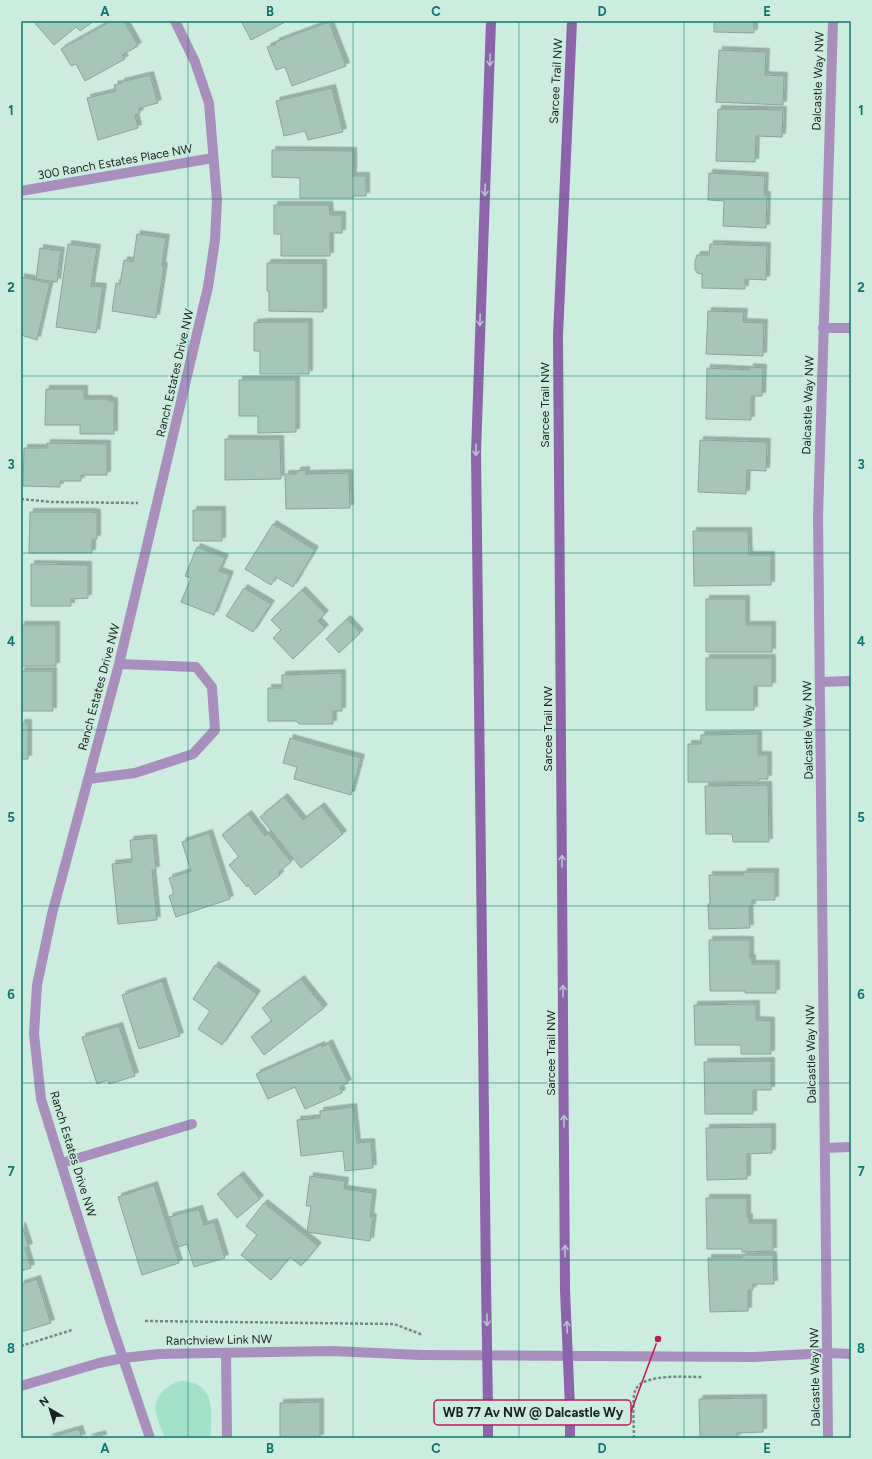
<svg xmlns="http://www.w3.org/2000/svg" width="872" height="1459" font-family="Figtree,sans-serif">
<defs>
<filter id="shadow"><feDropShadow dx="3.5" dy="-3.5" stdDeviation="0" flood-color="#0004"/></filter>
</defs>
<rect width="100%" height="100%" fill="#ccecdf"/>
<path fill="#a3e1cb" d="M181 1381C217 1383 211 1411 211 1438H165C162 1430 158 1422 156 1413 153 1396 166 1385 181 1381Z"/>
<path fill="#a7c6ba" stroke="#88a69a" filter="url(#shadow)" d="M33 21H94L80 31 76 27 54 45Z
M111 21H124L138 46 122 55 125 59 85 81 76 64 71 66 61 49Z
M241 21H287L251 40Z
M714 21H754V33L714 32Z
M329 22 346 66 292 86 285 67 276 70 267 47 276 44 275 42Z
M719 50 766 52 765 75 784 76 783 105 716 102Z
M150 75 158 103 139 108 140 113 135 115 138 128 98 140 87 98 116 91 114 85 122 83 121 82Z
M332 88 343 132 308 140 305 131 284 136 276 101Z
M718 109 783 110 782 137 756 136 755 162 716 161Z
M272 150 353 151V176H366V196H353V198H300V178L272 177Z
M709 173 765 176 764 195H767L766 228 723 226 724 201 708 200Z
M274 205H329L330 215H342V233H330V256H281V234H274Z
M137 234 166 238 162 266H164L156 318 112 311 116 283 120 284 124 260 133 262Z
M68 244 97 248 91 286 103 287 96 333 56 327Z
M710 244 767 246 766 280 745 279V289L702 288V274L697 273 695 269V261L697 255H709Z
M40 248 61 251 57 282 36 279Z
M267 263H323V312L269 311V291H267Z
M21 277 50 283 37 340 21 335Z
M708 311 744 312 743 322 764 323 763 356 706 354Z
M265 322H309V374H260V351H254V323Z
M750 367 763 368 762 396H751V420L706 419 707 368 750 370Z
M239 380H296V432L258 433V416H239Z
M46 389H84V399H109V401H114V434H80V425H45Z
M225 439H280L281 479 225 480Z
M700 440 767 442 766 471 747 470 746 494 698 492Z
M47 443 107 444V475H81V481H60V487L23 486 24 448H47Z
M306 470V474L349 473 350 508 286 509 285 474H297V471Z
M193 510H222V541H193Z
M30 512H92L97 513V539H92V553H29Z
M273 524 315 550 293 587 276 577 271 585 245 569Z
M693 531H748L749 555H771V585L694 586Z
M197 547 225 558 219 571 230 575 214 615 181 602 191 578 185 576Z
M31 564 88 565V598L71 599V606H31Z
M244 588 271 604 253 632 226 616Z
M302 590 325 614 318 621 325 628 293 659 273 638 281 630 271 620Z
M706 599H746V625H772V652H706Z
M347 619 360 633 339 653 326 639Z
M21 625H56V666H21Z
M706 658H772V686H754V710H706Z
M21 671H53V711H21Z
M342 673V711H333V724H299L296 721H268V688H282V675Z
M21 723H28V759H21Z
M758 734V755H768V779H759L758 782H688V744H701V735Z
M290 738 361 758 351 795 294 779 297 767 283 763Z
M768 785 769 842H733L732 834H706L705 786Z
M284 797 303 820 321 806 343 834 301 868 260 817Z
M248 814 265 836 268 833 291 862 279 872 280 875 255 895 248 885 247 887 229 865 239 857 222 835Z
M209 833 230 899 176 917 169 896 174 894 169 878 191 871 182 842Z
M153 838 156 870H152L157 920 118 924 112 864 132 862 130 840Z
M744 872H775V900H752V907H749L750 928 709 929 708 904H710L709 875H743Z
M709 940H750V958H752V964H776V993H745V991H710Z
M215 965 257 994 222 1045 198 1029 210 1011 193 999Z
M301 979 324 1008 264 1055 251 1037 272 1021 262 1008Z
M162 981 180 1036 139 1049 122 995Z
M756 1004V1020L771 1021V1054H741V1045H695L694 1005Z
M119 1026 135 1076 109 1084 108 1080 97 1084 82 1037Z
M329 1043 348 1083 340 1087 342 1093 305 1109 295 1087 268 1099 256 1074 321 1045 322 1047Z
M771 1061V1090H753V1114H705L704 1062Z
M353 1107 357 1143 371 1142 373 1168 345 1171 343 1151 301 1156 297 1120 320 1118V1111Z
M772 1127V1153L747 1154V1179L707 1180 706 1128Z
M240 1175 260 1199 237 1218 217 1194Z
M310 1176 345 1181 344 1189 373 1193 370 1217H373L370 1241 307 1232 311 1206H306Z
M154 1185 179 1263 142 1275 118 1197Z
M706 1198H747V1217H749V1223H773V1251L742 1252V1249H707Z
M264 1203 318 1246 301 1266 290 1257 271 1280 241 1255 257 1235 246 1226Z
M199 1209 204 1225 214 1222 225 1258 194 1267 187 1244 178 1247 169 1217Z
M21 1226H22L29 1247 25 1248 31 1268 21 1271Z
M742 1255H773L774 1284H753V1290H748V1311L710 1312 708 1258H742Z
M37 1279 51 1323 21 1332V1284Z
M763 1398V1432L737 1433V1438H700L699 1399Z
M320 1402V1438H280V1403Z
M79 1429 82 1438H48Z
M102 1434 103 1438H88Z"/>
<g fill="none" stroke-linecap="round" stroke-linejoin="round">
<path stroke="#738980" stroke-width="2.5" stroke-dasharray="3 2" stroke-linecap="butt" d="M21 499 52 502 138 503
M145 1321 394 1324 423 1335
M21 1346 72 1330
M634 1438C634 1428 632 1399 635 1391 641 1373 686 1377 702 1377"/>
<path stroke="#a98fbe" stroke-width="10" d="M421 1355 754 1357"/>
<path stroke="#a98fbe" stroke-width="10" d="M21 191 213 158
M823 328H851
M820 682 851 681
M88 779 135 773 193 754 215 730 212 687 196 667 119 664
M825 1148 851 1147
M62 1163 192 1124
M226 1353 227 1438
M754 1357 828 1353 851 1354
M21 1386 99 1363 123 1358 159 1354 332 1351 421 1355
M150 1438 111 1323 41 1099 34 1034 37 985 52 914 119 664 208 287 215 240 217 200 209 103 195 62 175 21
M828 1438 818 517 833 21"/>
<path stroke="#8c64a9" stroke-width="10" d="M486 1281 476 453 491 21
M565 1290 558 336 572 21
M570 1408V1438
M488 1409V1438"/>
<path stroke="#8c64a9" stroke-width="10" d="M486 1281 488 1409
M565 1290 570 1408"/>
</g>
<defs><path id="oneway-shaft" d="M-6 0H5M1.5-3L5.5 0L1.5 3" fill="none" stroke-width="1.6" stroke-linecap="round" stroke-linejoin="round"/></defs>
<g stroke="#b9c3cf">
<use href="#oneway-shaft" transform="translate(490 60) rotate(92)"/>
<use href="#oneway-shaft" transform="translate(485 190) rotate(92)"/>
<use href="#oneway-shaft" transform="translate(480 320) rotate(92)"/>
<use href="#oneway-shaft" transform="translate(476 450) rotate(91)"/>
<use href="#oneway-shaft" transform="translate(562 861) rotate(-90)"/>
<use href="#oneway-shaft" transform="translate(563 991) rotate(-90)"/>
<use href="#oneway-shaft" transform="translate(564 1121) rotate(-90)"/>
<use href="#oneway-shaft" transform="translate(565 1251) rotate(-90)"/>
<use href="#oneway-shaft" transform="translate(487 1320) rotate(89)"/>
<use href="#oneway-shaft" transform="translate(567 1327) rotate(-92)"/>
</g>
<path fill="none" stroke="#0f766e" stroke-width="1" stroke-opacity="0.55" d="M188 21V1438M353 21V1438M519 21V1438M684 21V1438M21 199H851M21 376H851M21 553H851M21 730H851M21 906H851M21 1083H851M21 1260H851"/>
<g text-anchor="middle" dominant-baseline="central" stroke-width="3.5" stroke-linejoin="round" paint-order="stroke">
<g font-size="12" fill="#17231e" stroke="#ccecdf">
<text transform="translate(556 81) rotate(-87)">Sarcee Trail NW</text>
<text transform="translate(818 81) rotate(-88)">Dalcastle Way NW</text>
<text transform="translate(115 162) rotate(-10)">300 Ranch Estates Place NW</text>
<text transform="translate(175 373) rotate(-77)">Ranch Estates Drive NW</text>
<text transform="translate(545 405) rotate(-90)">Sarcee Trail NW</text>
<text transform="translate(808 405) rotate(-88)">Dalcastle Way NW</text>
<text transform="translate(99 687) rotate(-75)">Ranch Estates Drive NW</text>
<text transform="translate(548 729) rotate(-90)">Sarcee Trail NW</text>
<text transform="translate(808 730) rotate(-91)">Dalcastle Way NW</text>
<text transform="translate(551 1053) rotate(-90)">Sarcee Trail NW</text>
<text transform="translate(811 1054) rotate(-91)">Dalcastle Way NW</text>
<text transform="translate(73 1154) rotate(73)">Ranch Estates Drive NW</text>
<text transform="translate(219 1340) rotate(-1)">Ranchview Link NW</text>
<text transform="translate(815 1377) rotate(-91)">Dalcastle Way NW</text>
</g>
</g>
<path fill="none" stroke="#c2185b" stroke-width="1.5" d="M658 1339L631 1412"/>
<circle fill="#c2185b" stroke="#ccecdf" stroke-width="1.5" cx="658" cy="1339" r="4"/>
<rect fill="#ccecdf" stroke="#c2185b" stroke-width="1.5" x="434" y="1400" width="197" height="25" rx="4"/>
<g font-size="13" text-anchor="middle" font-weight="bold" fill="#17231e">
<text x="533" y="1417">WB 77 Av NW @ Dalcastle Wy</text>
</g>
<rect width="872" height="1459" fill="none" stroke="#ccecdf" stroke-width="44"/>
<g transform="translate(50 1409) rotate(322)" stroke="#ccecdf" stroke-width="3" paint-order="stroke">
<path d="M0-3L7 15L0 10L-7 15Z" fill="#17231e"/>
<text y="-6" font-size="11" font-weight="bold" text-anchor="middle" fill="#17231e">N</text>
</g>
<rect x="22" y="22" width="828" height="1415" fill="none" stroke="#0f766e" stroke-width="1.5"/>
<g font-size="13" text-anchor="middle" font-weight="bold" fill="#0f766e">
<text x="105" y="16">A</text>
<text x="270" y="16">B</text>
<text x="436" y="16">C</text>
<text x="602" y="16">D</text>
<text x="767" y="16">E</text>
<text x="11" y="115">1</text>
<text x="861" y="115">1</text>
<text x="11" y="292">2</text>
<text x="861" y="292">2</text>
<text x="11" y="469">3</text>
<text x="861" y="469">3</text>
<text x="11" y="646">4</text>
<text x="861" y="646">4</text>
<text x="11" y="822">5</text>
<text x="861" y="822">5</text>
<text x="11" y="999">6</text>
<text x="861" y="999">6</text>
<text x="11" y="1176">7</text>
<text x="861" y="1176">7</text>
<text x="11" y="1353">8</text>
<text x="861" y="1353">8</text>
<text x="105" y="1453">A</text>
<text x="270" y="1453">B</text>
<text x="436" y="1453">C</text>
<text x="602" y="1453">D</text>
<text x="767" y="1453">E</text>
</g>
</svg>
